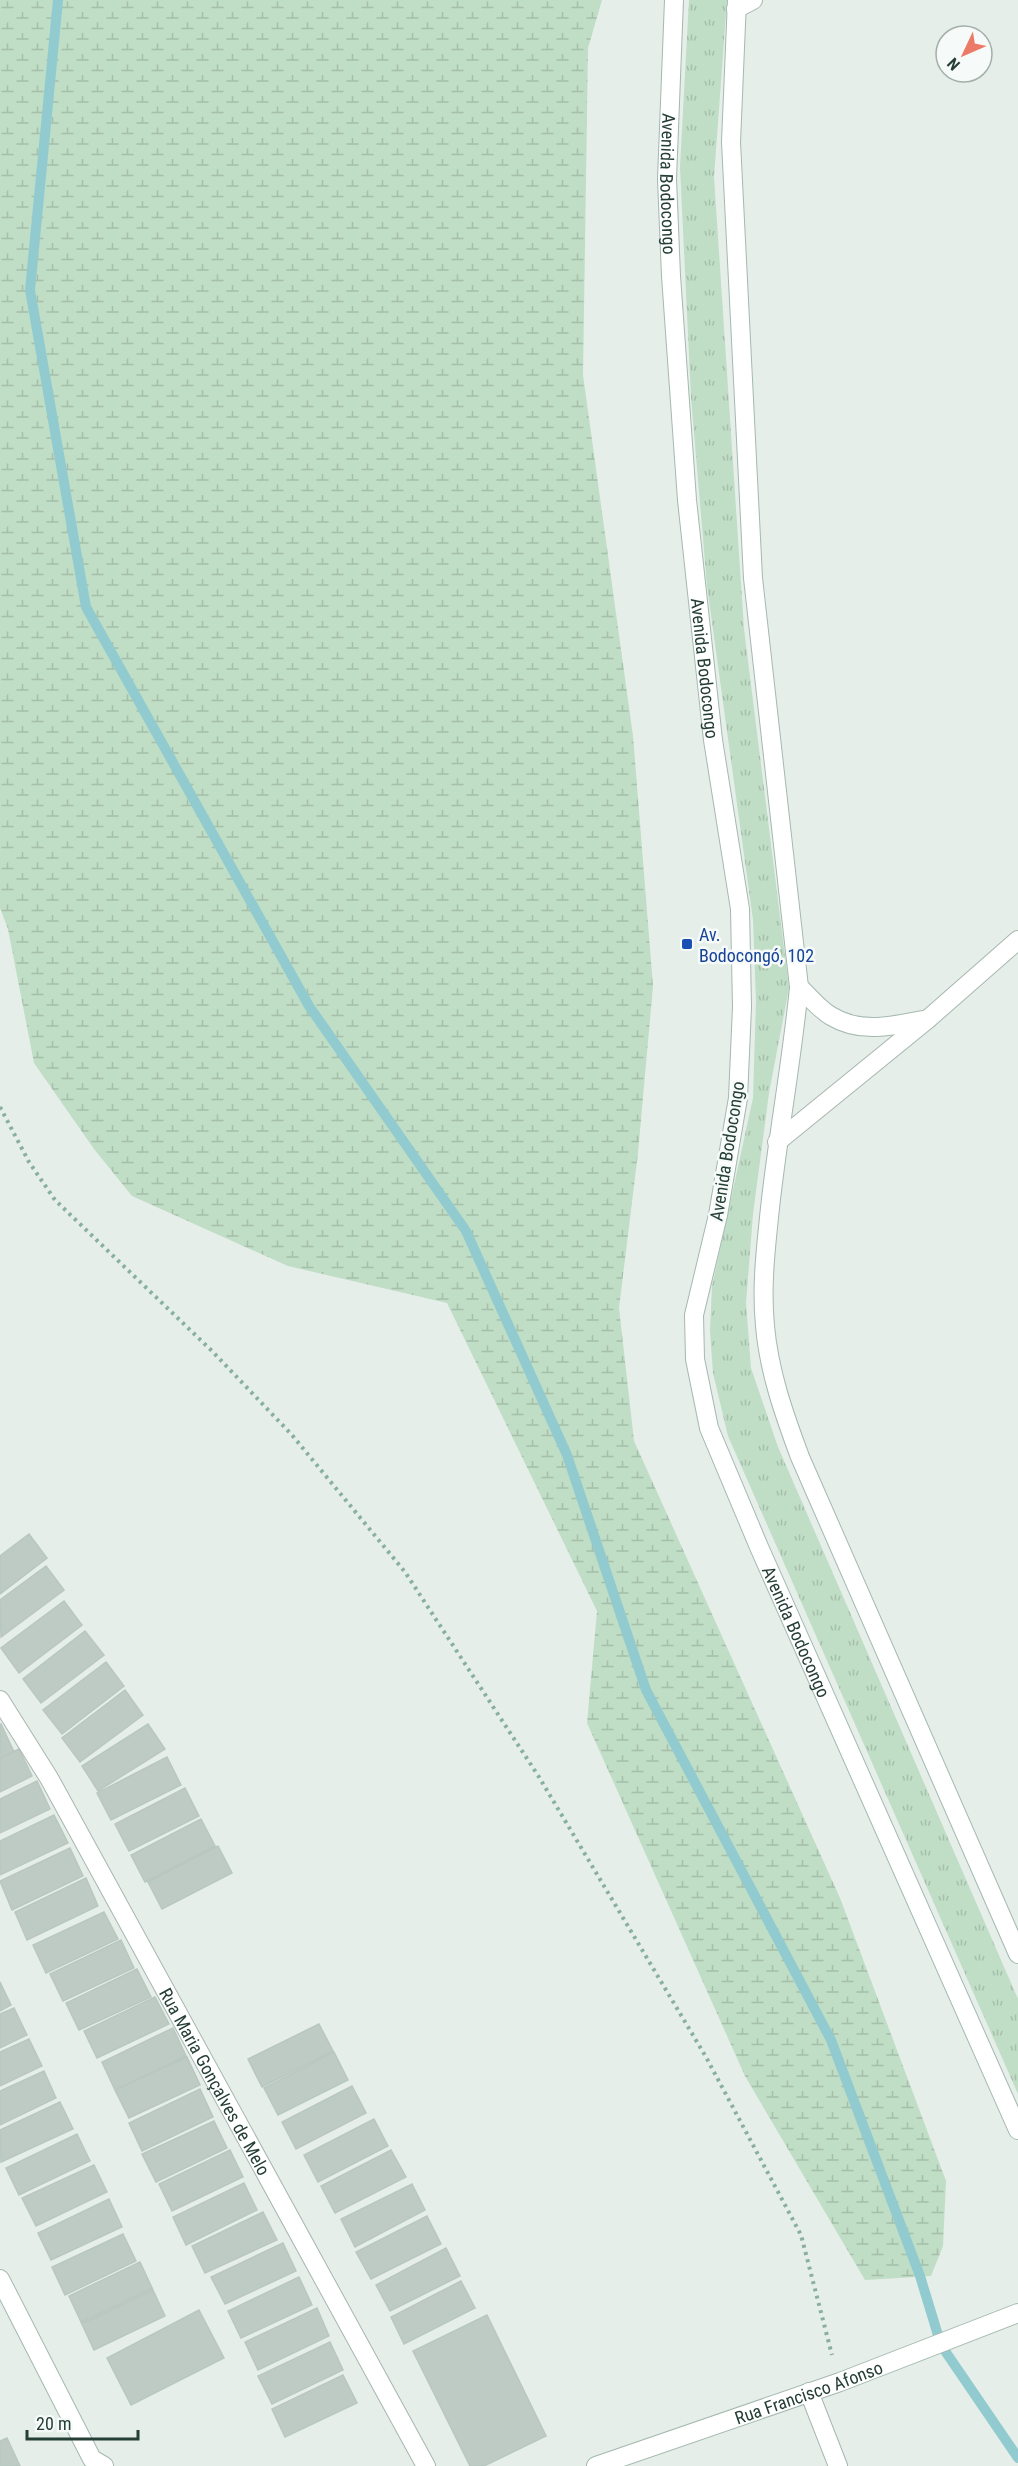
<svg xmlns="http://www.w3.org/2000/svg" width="1018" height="2466" font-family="'Roboto Condensed',sans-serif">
<defs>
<pattern id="grass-tufts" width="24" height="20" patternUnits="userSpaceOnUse" patternTransform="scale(1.5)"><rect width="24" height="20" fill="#c0ddc5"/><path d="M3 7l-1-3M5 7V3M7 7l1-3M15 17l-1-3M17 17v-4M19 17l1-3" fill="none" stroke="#a5bfaa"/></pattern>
<pattern id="wetland-marsh" width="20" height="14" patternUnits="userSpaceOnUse" patternTransform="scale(1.5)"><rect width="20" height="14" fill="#c0ddc5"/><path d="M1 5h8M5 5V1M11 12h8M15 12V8" fill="none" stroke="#a5bfaa"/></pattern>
</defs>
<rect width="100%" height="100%" fill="#e5eee9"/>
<path fill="url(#grass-tufts)" d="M689 0H727L714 177 744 629 789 988 769 1093 753 1214 746 1303 751 1368 778 1447 1018 1999V2094L728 1436 713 1373 710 1331 712 1286 753 1098 756 1001 753 920 707 586 691 397 680 167Z"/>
<path fill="url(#wetland-marsh)" d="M0 0H602L588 48 583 375 633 736 653 986 638 1153 619 1308 634 1441 840 1898 946 2181 943 2246 931 2276 865 2280 745 2076 587 1723 597 1611 447 1303 288 1266 132 1196 94 1149 34 1063 8 929 0 908Z"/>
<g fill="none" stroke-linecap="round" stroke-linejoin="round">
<path stroke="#91cbcf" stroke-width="10" d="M58 0 30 290 86 607 309 1006 466 1231 567 1455 646 1690 831 2040 920 2276 941 2345 1018 2458"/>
</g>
<path fill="#becbc5" stroke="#b8c7bf" stroke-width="1.5" d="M29 1534 47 1558 0 1594V1556Z
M46 1566 64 1590 1 1637 0 1600Z
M64 1601 82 1625 19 1673 1 1648Z
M85 1631 104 1655 41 1703 23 1679Z
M106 1662 124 1686 62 1734 43 1710Z
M125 1690 143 1715 80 1762 62 1738Z
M1 1724 14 1752 0 1759V1725Z
M148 1724 165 1749 98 1791 82 1766Z
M19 1749 32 1776 0 1792V1758Z
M167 1757 181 1785 111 1820 97 1793Z
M37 1781 50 1809 0 1833V1799Z
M185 1788 199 1816 129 1851 115 1824Z
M54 1815 68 1843 0 1875V1841Z
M201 1819 215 1846 145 1882 131 1855Z
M218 1846 232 1873 162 1909 148 1882Z
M70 1848 83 1876 12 1910 0 1881Z
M86 1878 98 1906 27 1940 15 1912Z
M104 1912 118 1939 46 1973 33 1945Z
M121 1940 134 1968 63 2001 50 1974Z
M137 1969 151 1997 79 2030 66 2003Z
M0 1982 11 2005 0 2011Z
M155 1997 169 2024 97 2058 84 2031Z
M14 2008 27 2035 0 2048V2014Z
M319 2024 333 2051 262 2087 248 2059Z
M173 2028 186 2056 115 2090 102 2062Z
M29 2039 42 2066 0 2086V2052Z
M334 2052 348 2080 278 2115 264 2088Z
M187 2057 200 2085 129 2118 115 2090Z
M44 2071 56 2098 0 2125V2091Z
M352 2086 366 2113 296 2149 282 2122Z
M200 2089 213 2117 142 2151 129 2123Z
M60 2102 73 2129 1 2162 0 2130Z
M374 2119 388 2146 318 2182 304 2155Z
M214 2121 227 2148 156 2182 142 2154Z
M77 2134 90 2161 19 2195 6 2168Z
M230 2150 243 2177 172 2211 159 2184Z
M391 2150 406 2177 335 2213 321 2186Z
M94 2165 107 2192 36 2226 22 2198Z
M244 2183 257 2210 186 2245 173 2217Z
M412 2184 425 2210 355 2247 341 2219Z
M109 2199 122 2227 51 2260 38 2233Z
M263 2212 277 2240 205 2273 192 2246Z
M427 2216 441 2244 371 2279 356 2252Z
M123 2234 136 2261 65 2295 52 2267Z
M283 2243 296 2271 225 2304 211 2277Z
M446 2248 460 2276 390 2311 376 2285Z
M140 2262 153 2290 82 2324 69 2296Z
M299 2277 312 2305 241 2338 228 2311Z
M461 2281 475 2308 404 2344 391 2317Z
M152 2288 165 2316 94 2350 81 2322Z
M317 2308 329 2336 258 2370 245 2342Z
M199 2310 224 2358 131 2405 107 2358Z
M487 2315 546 2436 484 2466H470L413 2351Z
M330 2342 343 2370 272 2404 258 2376Z
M343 2375 357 2403 285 2437 272 2409Z
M7 2438 20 2466H0V2441Z"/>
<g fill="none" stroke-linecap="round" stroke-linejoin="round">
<g stroke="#a8b6b0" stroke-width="20">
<g id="street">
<path d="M736 9 753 0"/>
<path d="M777 1142 928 1019 1018 940"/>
<path id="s1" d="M0 1700 49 1778 426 2466"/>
<path d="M809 2392 838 2466"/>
</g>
</g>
<g stroke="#a4b9b0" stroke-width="20">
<g id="secondary">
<path id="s2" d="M674 0 667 179 671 276 687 500 713 740 740 909 742 1007 738 1098 718 1215 694 1315 695 1359 709 1428 759 1547 1018 2130"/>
<path d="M737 0 731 142 753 578 799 987C792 1061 778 1134 770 1208 766 1247 761 1286 765 1326 769 1372 784 1414 800 1457L1018 1954"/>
<path d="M799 987C809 996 819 1009 831 1016 862 1035 895 1025 928 1019"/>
<path d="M0 2279 92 2459 104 2466"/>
<path id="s3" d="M596 2466 840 2382 1018 2313"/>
</g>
</g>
<path stroke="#88af9f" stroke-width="4" stroke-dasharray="3 4.5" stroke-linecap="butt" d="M0 1107 29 1162 55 1200 213 1352 292 1435 405 1572 539 1777 706 2057 801 2235 832 2355"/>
<use href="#street" stroke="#fff" stroke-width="18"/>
<use href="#secondary" stroke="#fff" stroke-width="18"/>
</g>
<rect fill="#1a4fb4" stroke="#f6faf8" stroke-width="2" x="681" y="938" width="12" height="12" rx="3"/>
<g text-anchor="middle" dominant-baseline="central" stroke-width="5" stroke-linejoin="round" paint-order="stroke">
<g font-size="18" fill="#253f36" stroke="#f6faf8">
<text stroke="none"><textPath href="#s2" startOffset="184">Avenida Bodocongo</textPath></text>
<text stroke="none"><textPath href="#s2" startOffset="670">Avenida Bodocongo</textPath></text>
<text transform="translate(727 1151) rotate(-81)">Avenida Bodocongo</text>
<text stroke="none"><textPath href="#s2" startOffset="1660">Avenida Bodocongo</textPath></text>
<text stroke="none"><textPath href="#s1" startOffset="438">Rua Maria Gonçalves de Melo</textPath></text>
<text stroke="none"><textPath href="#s3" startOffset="225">Rua Francisco Afonso</textPath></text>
</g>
<g font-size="18" fill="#164399" stroke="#f6faf8" text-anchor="start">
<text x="699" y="934">Av.<tspan x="699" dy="21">Bodocongó, 102</tspan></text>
</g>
</g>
<g transform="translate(964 54) rotate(226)"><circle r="28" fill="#f6faf8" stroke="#a2afaa" stroke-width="1.5"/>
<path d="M0-4.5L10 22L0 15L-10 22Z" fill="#eb7a67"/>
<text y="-9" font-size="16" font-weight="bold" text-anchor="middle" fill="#253f36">N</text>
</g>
<path d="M27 2430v9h111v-9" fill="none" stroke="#253f36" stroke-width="3"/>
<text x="36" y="2430" font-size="18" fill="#253f36" stroke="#f6faf8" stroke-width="4.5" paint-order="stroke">20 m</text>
</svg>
